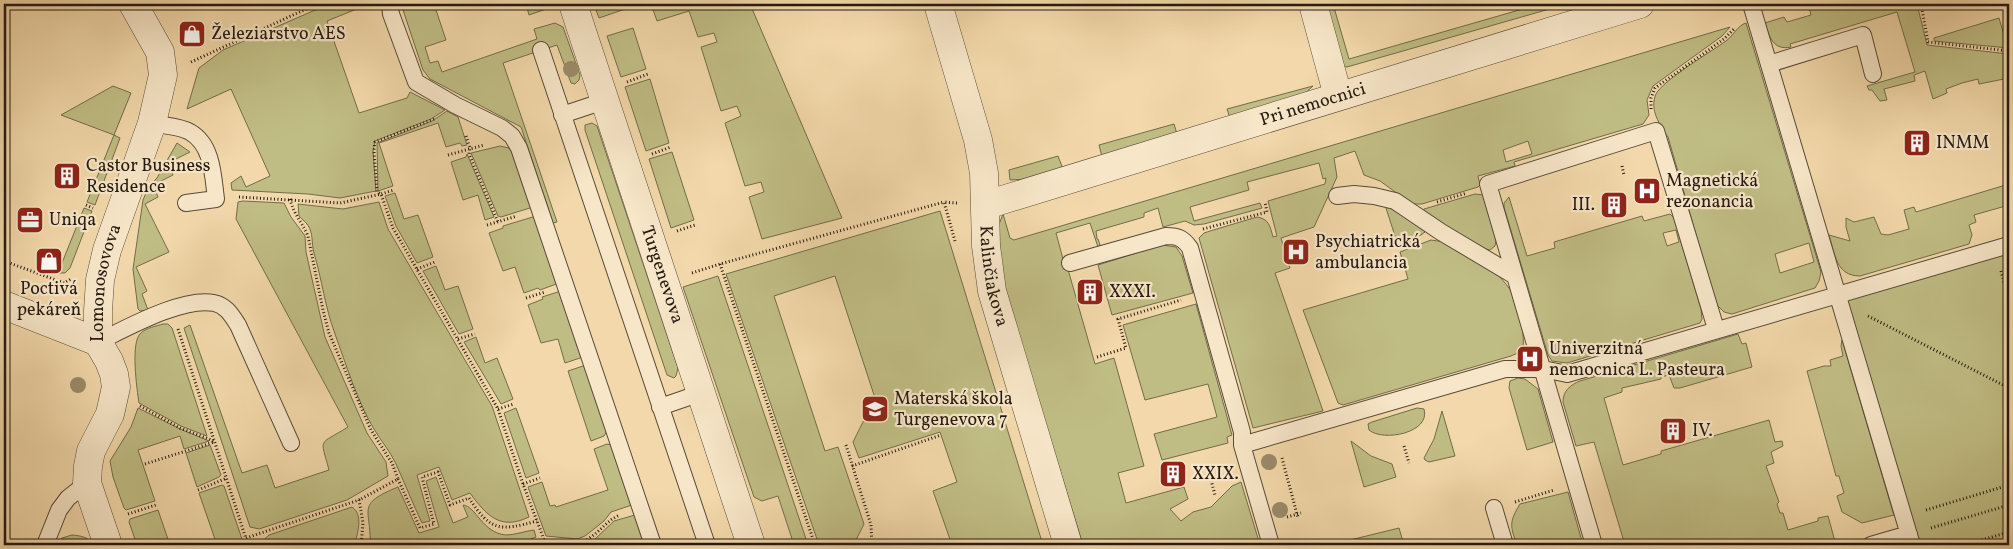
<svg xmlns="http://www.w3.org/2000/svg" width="2013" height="549" font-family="Vollkorn,serif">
<rect width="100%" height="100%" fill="#f2d8aa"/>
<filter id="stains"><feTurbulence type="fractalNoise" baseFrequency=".004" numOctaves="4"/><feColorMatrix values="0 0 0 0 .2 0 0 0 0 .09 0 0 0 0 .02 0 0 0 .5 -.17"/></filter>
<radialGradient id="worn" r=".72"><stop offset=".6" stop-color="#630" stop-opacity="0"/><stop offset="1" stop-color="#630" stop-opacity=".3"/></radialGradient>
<path fill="#c0bd84" stroke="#726c4b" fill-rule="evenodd" d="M329 4H369L327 21 359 113 407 98 410 92 445 110 431 119 375 141 373 151 376 191 340 198 308 194 232 190 231 183 241 176 246 187 270 176 231 89 187 109 199 68 223 50Z
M401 4H434L446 40 425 47 430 63 438 61 442 72 537 39 534 29 555 23 563 27 580 75 579 80 575 84 571 83 557 45 503 63 557 222 553 223 521 127 430 79 423 70Z
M526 4H553L552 7 529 15Z
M615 4H640L599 18 596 10Z
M651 4H750L842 218 762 239 749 197 764 192 761 182 745 186 725 123 741 116 737 106 721 111 701 47 717 42 714 33 698 37 689 11 657 21Z
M1324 4H1333L1349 59 1540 4H1567L1347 67 1343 66Z
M1808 4 1811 9 1828 4H1917L1927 45 2009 54V78L1979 84 1978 79 1962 83 1946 89 1947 93 1933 99 1925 71 1914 75 1915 81 1884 89 1887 100 1880 101 1872 90H1869L1867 86 1915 72 1897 12 1790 44 1791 47C1773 51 1769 36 1765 23L1784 17 1787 22 1811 15Z
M1999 18 2006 42 2009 41V48L1934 41V38Z
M1746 23 1821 272 1819 281 1815 288 1732 314 1724 312 1716 304 1668 137C1660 125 1649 110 1656 94 1662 81 1712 51 1726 41 1733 36 1738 25 1746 23ZM1809 243 1814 262 1780 273 1775 254Z
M1730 27 1722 36 1653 86 1647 100 1649 115 1643 124 1514 162 1515 166 1478 176 1480 185 1478 187 1422 204H1412L1380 181 1364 175 1355 151 1334 158 1337 177 1314 227 1281 238 1290 268 1275 273 1323 411 1253 428 1199 238 1204 233 1210 231 1257 217C1269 219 1270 226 1273 237L1277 236 1268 201 1325 184 1326 178 1323 179 1319 163 1247 182 1249 190 1190 207 1194 221 1260 203 1262 208 1204 224 1194 225 1185 221 1163 227 1158 208 1144 213V217L1096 231 1097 239H1098L1100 245 1099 250 1090 223 1056 233 1063 259H1065L1095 364 1114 358 1144 466 1118 473 1126 503 1184 487 1188 499 1170 509 1181 521 1193 512 1211 507 1232 486 1241 482 1260 545H1083L994 256 998 227 1003 214 1010 238 1014 240ZM1528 141 1532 154 1506 162 1503 150Z
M633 28 646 69 621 77 607 36Z
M650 79 669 143 646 151 625 87Z
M113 86 131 93 114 135 120 138 95 205 87 202 114 135 61 115Z
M1313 86 1301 97 1230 118 1227 109Z
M447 111 458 117 467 145 462 146 460 143 446 147 438 123 379 143 393 186 378 191 377 143 432 121Z
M592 123 597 126 678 368 676 376 674 378 667 375 585 130V125Z
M1174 124 1177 134 1102 157 1099 145Z
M177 143 190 152 168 163 173 175 153 185 158 197 145 204 169 252 136 267 147 291 142 294 148 310 140 311 138 309 133 269 143 200 149 186 157 178Z
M500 146 509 148 516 158 533 207 501 217 498 216 471 153Z
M672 152 694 220 671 228 649 159Z
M467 154 494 217 485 220 478 195 463 200 451 162 466 157Z
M1058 156 1063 169 1029 179 1010 180 1009 170Z
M2009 184V205L1974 215 1976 222 1969 225 1972 235 1969 244 1860 276C1836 276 1835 254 1829 235L1850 241 1846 227V218L1854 222 1874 217 1881 234 1888 235 1909 229 1904 210 1914 207 1916 212Z
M395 193 404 219 418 215 433 257 417 263 396 226 385 196Z
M1475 194 1483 195 1496 240 1495 246 1490 250 1477 247 1423 211 1424 209Z
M1509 197 1527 256 1555 248 1554 242 1642 216 1644 221 1670 214 1674 218 1701 309 1702 319 1700 323 1567 363 1552 361 1548 355 1504 207V203ZM1676 230 1679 242 1667 246 1663 233Z
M243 201 284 203 291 217 305 236 306 252 325 337 367 433 386 462 388 476 347 500 259 529 250 527 184 328 190 325 242 473 267 465 275 488 329 470C320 436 318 446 348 427L236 219 238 202Z
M379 202 388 229 492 406 529 517C500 531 486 515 470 493L452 500 439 467 417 475 430 521 422 523C413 504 405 484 396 464 390 451 381 441 374 429 357 401 346 364 335 334 325 307 322 280 314 253 311 243 314 233 307 224 305 221 301 219 299 216L298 204 343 209Z
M1385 205 1422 227 1425 232 1421 235 1407 239 1405 236 1396 239Z
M84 208 92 211 70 268 65 273H58Z
M940 211 1043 545H952L933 491 957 482 940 432 859 458 853 442 875 398 835 276 774 296 825 451 838 447 864 524 854 544 819 545 726 274Z
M536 216 559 283 540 290 538 288 524 293 515 267 503 271 489 233 503 228V226Z
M1431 240 1444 242 1500 277C1504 282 1509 287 1512 293 1517 306 1527 338 1522 351L1511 356 1343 405 1338 403 1303 310 1408 279 1400 252Z
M1162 245 1176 247 1182 256 1193 293 1112 315 1098 265Z
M2009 245V545H1912L1839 295Z
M436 266 445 290 458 286 473 329 459 334 423 271Z
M718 276 808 545H794L778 496 762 501 754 497 683 287Z
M561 291 583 357 565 363 558 339 541 343 528 305 543 299 542 297Z
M1196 304 1232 435 1227 437 1228 443 1162 460 1154 434 1217 417 1208 384 1145 400 1123 325Z
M163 324H168L172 328 207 436 181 426 139 403C137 390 130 341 141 333 146 328 156 326 163 324Z
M1738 334 1742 344 1746 343 1752 367 1680 388H1674L1669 375 1661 377V379L1622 388V392L1604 398 1623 465 1661 454V451L1769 420 1775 442 1782 441 1783 446 1771 452 1774 463 1766 466 1779 502 1777 504 1780 513H1783L1788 530 1818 521V518L1828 516 1836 545H1625L1594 442 1576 446 1563 402C1563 391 1570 385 1580 381Z
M476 337 485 363 497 358 513 399 501 404 464 342Z
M1842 340 1893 512 1894 515 1862 523 1842 512 1837 496 1844 493 1839 476H1836L1807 371 1824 366H1831L1830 360 1843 356 1841 346Z
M586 365 608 429 604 436 591 441 568 371Z
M1518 378 1525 379 1538 389 1553 442 1527 450 1509 388 1510 381Z
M138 408 180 429 209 441 184 449 180 436 138 450 155 501 126 510 124 508 113 477 110 461 131 427Z
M516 408 539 473 526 478 504 413Z
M1417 408 1424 409C1431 433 1383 442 1369 430L1368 424 1372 422Z
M1442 411 1455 456 1429 462 1425 460 1424 458 1434 439Z
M1351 441 1371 456 1392 464 1396 477 1364 487Z
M607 444 612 445 632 505 611 512 604 521 585 536 577 539 546 536 528 487 542 482 550 506 555 505 556 507 608 490 594 449Z
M210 445 221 475 219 477 197 487 186 453Z
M436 477 453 523 468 517 463 505C476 506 482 533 506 535 515 535 525 531 534 530L536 537 526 541 528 545H370C372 509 354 505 398 487L419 533 439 527 426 481Z
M222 485 224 486 244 545H217L199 493Z
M1568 492 1583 545H1517C1510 526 1509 522 1520 504Z
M352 507C364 515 357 533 355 545H258L269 535Z
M158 510 170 545H137L129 522 130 519Z
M635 515 645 545H580L594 540 614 521Z
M1399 528 1404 545H1342V542Z
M72 535C82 536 88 537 94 545H54L62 538Z"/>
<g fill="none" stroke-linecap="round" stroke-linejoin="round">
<g stroke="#584a38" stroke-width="18">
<path id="lane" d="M390 4 391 14 416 82 455 105 502 128 512 136 519 148 653 545
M1751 4 1912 545
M541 50 707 545
M1769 64 1863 35 1873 74
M562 115 604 101
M152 123C163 126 180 126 190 132 213 145 213 177 216 199L186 203
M1337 196 1354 194 1374 196 1395 201 1441 232 1515 276
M1070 263 1166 236C1178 236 1183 238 1190 248L1242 432V445
M98 342C127 328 182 297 214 303 226 305 232 316 238 325L291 443
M660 407 701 393
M1494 508 1505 545
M45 545 59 510 68 498 87 483
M1271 545 1242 445 1505 369H1543L1567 374 2009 245
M1594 545 1488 184 1656 131 1716 329
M1871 545 1909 534"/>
</g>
<g stroke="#584a38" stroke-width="29">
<g id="street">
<path id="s1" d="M573 4 751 545"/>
<path id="s2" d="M938 4 978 140 984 173 986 246 992 291 1068 545"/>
<path d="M1313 4 1338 96"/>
<path id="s3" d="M986 205 1640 4"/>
<path d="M4 305 98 342"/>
<path id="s4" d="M108 545 87 483 88 466 91 451 110 414 116 387 114 374 109 361 98 342V311L100 280 107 250 152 123 163 75 160 52 133 4"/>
</g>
</g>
<path stroke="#251a12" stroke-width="3" stroke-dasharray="1 2.5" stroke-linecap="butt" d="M1921 4 1928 42 2009 51
M191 62 317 4
M627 82 648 74
M1651 109V98L1655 88 1724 39 1734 29
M434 119 375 142 374 151 377 192 381 194 393 228 498 409 523 484 546 545
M466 136 470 148 469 154 498 222
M652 154 671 147
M448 155 484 145
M1622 166 1624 175
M239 197 340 203 381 194 394 190
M290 199C294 215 302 222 308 236L323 310 329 333 371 430 392 463 398 479 359 500
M1437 202 1467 193
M86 205 93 208
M487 225 517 216
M1203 229 1267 212 1265 202
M677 231 695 225
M955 241 944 202 957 203
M1404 244 1413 241
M4 261 64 283 71 279
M720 264 815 545
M417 269 435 262
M2001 271 2009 302
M692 273 720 264 944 202
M526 298 545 292
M1868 316 2009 388
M178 329 248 545
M458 339 475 334
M1097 357 1126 348 1118 319 1181 300
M140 406 180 428 214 441
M498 409 514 404
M846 445 871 525 872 545
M1404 446 1409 463
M1282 458 1298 518
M145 464 214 442
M852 466 941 435
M398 479 420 528 434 524 422 477 438 472 450 505 469 498C491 532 500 531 537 521
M1211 480 1215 495
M523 484 540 478
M198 490 227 478
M1515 502 1554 490
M1926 510 2009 485
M128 514 156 505
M1287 517 1301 513
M1931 528 2009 505
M246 538 359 500 363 523 361 545
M545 541C559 540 575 545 588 539 600 532 607 520 620 515
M1965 545 2009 532"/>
<use href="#lane" stroke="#f7e6c8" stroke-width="16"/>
<use href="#street" stroke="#f7e6c8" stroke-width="28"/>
</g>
<g fill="#9b8a69">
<circle cx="571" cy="69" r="8"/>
<circle cx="78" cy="385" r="8"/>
<circle cx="1269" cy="462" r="8"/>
<circle cx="1280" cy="510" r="8"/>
</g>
<defs>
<g id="shop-square" transform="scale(1.4375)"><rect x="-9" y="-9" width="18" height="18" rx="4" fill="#8f2418" stroke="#f7e6c8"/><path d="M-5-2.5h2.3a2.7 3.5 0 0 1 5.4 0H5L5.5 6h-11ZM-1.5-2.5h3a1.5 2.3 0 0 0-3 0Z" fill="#fff"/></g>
<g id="building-square" transform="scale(1.4375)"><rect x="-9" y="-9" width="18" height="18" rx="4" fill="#8f2418" stroke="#f7e6c8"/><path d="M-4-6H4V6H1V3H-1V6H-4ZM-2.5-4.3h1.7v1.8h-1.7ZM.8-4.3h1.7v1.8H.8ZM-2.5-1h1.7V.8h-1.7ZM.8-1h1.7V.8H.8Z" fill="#fff"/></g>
<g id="hospital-square" transform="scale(1.4375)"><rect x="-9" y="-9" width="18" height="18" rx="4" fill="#8f2418" stroke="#f7e6c8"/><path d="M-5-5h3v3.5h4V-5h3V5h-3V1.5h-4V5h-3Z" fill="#fff"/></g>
<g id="office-square" transform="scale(1.4375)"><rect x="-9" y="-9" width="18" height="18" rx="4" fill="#8f2418" stroke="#f7e6c8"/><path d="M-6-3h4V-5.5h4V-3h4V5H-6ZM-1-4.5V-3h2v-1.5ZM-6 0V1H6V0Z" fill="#fff"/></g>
<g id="school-square" transform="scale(1.4375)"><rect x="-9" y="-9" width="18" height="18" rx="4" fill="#8f2418" stroke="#f7e6c8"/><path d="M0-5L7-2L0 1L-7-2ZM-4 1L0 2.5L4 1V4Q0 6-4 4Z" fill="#fff"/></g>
</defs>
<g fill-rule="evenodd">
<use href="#shop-square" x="192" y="34"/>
<use href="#building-square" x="1917" y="143"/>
<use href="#building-square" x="67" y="176"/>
<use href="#hospital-square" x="1647" y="191"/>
<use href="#building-square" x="1614" y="205"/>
<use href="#office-square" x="30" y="220"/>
<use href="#hospital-square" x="1296" y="252"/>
<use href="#shop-square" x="49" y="261"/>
<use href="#building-square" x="1090" y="292"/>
<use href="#hospital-square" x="1530" y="359"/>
<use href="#school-square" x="875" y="409"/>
<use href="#building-square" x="1673" y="431"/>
<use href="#building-square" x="1173" y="474"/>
</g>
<g text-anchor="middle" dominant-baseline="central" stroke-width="4.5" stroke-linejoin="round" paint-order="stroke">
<g font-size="18" fill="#251a12" stroke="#f7e6c8" text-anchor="start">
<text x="211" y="34">Železiarstvo AES</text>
<text x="1936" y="143">INMM</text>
<text x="86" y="166">Castor Business<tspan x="86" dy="21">Residence</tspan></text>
<text x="1666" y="181">Magnetická<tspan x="1666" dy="21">rezonancia</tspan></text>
<text x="1595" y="205" text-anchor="end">III.</text>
<text x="49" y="220">Uniqa</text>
<text x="1315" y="242">Psychiatrická<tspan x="1315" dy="21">ambulancia</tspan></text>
<text x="49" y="289" text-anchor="middle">Poctivá<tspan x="49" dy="21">pekáreň</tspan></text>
<text x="1109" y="292">XXXI.</text>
<text x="1549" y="349">Univerzitná<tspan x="1549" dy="21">nemocnica L. Pasteura</tspan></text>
<text x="894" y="399">Materská škola<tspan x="894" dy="21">Turgenevova 7</tspan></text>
<text x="1692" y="431">IV.</text>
<text x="1192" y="474">XXIX.</text>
</g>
<g font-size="18" fill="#251a12" stroke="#f7e6c8">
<text stroke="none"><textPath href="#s3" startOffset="342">Pri nemocnici</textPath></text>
<text stroke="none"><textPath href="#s1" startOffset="285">Turgenevova</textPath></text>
<text stroke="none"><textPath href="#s2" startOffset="279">Kalinčiakova</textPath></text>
<text stroke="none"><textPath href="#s4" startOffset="276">Lomonosovova</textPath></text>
</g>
</g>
<rect width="2013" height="549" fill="none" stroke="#f2d8aa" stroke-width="20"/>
<rect x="5" y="5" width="2003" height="539" fill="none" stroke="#251a12" stroke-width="2.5"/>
<rect x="10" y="10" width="1993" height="529" fill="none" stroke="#251a12"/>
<rect width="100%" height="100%" filter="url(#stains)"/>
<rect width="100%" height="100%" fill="url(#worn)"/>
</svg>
